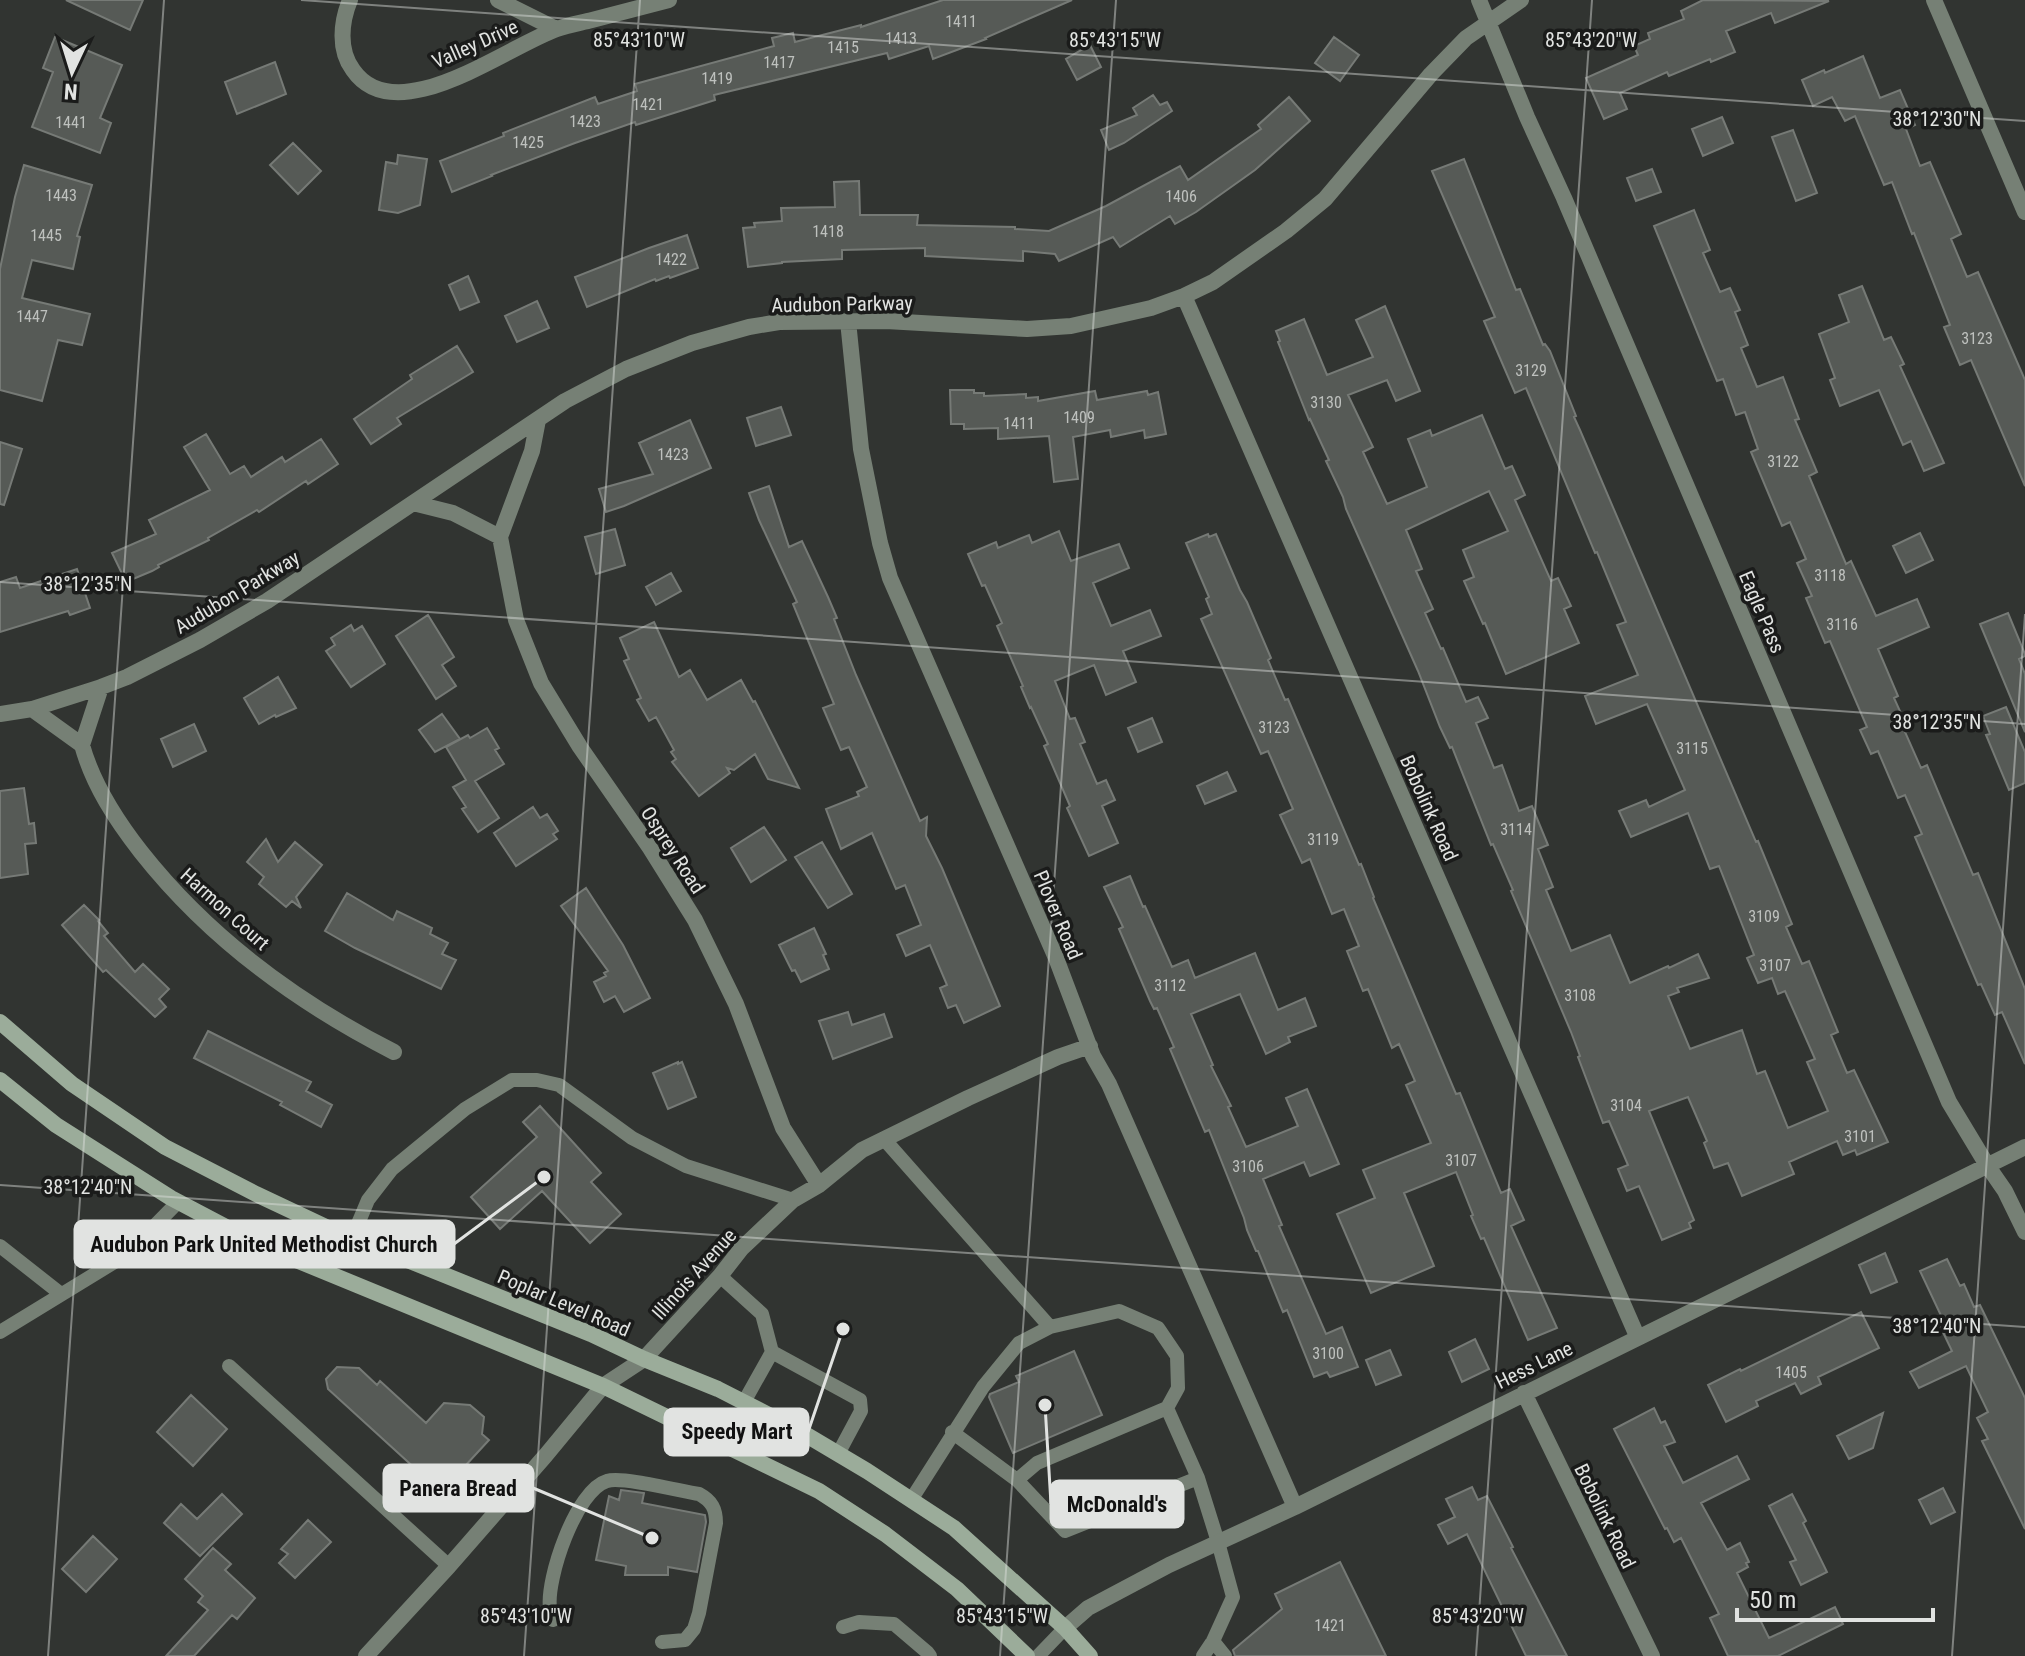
<svg xmlns="http://www.w3.org/2000/svg" width="2025" height="1656" font-family="'Roboto Condensed',sans-serif">
<rect width="100%" height="100%" fill="#313431"/>
<path fill="#565a56" stroke="#767a76" stroke-width="2" d="M66 0H143L130 30Z
M943 0H1072L985 38 986 39 933 59 929 46 889 59 887 53 714 95 715 100 636 125 635 122 575 143 491 175 492 176 452 192 440 161 504 136 503 133 595 97 598 104 637 91 635 84 774 46 772 38 793 33 795 42 861 25V27Z
M1703 0 1829 1 1775 23 1771 13 1726 31 1735 52 1711 62 1710 59 1669 76 1667 72 1620 93 1627 109 1604 119 1586 78 1638 55 1634 46 1650 39 1648 33 1684 19 1681 11Z
M55 37 122 65 100 118 111 123 100 153 32 127 53 72 43 68Z
M1334 37 1359 55 1340 81 1315 63Z
M1090 45 1101 67 1077 80 1066 59Z
M1863 56 1880 98 1900 90 1915 125 1906 129 1920 166 1930 162 1961 234 1951 239 1967 277 1978 272 2025 380V486L1971 360 1960 365 1944 327 1950 325 1914 233 1912 234 1892 182 1884 185 1855 116 1845 121 1832 97 1813 106 1802 80 1824 70 1825 73Z
M275 62 286 94 237 114 225 82Z
M1153 95 1160 105 1167 102 1172 111 1124 143 1109 150 1101 130 1137 115 1133 108Z
M1289 97 1310 121 1255 170 1196 212 1175 224 1170 216 1120 247 1113 237 1059 261 1055 254 1023 251V261L925 256V248L842 250V259L782 262V263L748 267 743 228 755 227 754 223 782 221 781 208 835 207 834 182 859 181 860 215H918L917 225 1015 227V229L1049 231 1106 206 1180 166 1188 180 1261 129 1258 125Z
M1722 117 1733 143 1703 156 1692 129Z
M1793 130 1817 193 1796 201 1772 137Z
M293 143 321 171 298 194 270 165Z
M398 155 427 159 420 205 398 213 379 210 386 162 397 164Z
M1464 159 1516 290 1520 289 1543 345 1545 344 1550 351 1576 416 1574 417 1580 430 1756 842 1758 841 1792 924 1786 927 1802 964 1809 961 1838 1032 1831 1035 1847 1073 1854 1070 1888 1142 1857 1155 1855 1150 1843 1155 1837 1141 1789 1162 1794 1174 1742 1196 1728 1163 1714 1168 1704 1143 1707 1141 1688 1097 1649 1111 1694 1220 1689 1223 1691 1228 1662 1240 1639 1186 1627 1191 1618 1169 1628 1165 1609 1121 1603 1123 1578 1057 1580 1056 1571 1032 1511 891 1513 890 1493 844 1491 845 1452 747 1450 748 1440 727 1418 671 1346 509 1343 497 1326 461 1329 460 1310 419 1309 420 1278 342 1280 341 1276 331 1304 319 1327 375 1373 357 1356 320 1385 306 1420 391 1396 401 1387 380 1348 395 1373 447 1363 452 1387 504 1427 487 1408 439 1430 430 1432 436 1482 415 1505 469 1512 466 1525 495 1515 500 1551 581 1558 578 1571 606 1564 609 1579 643 1506 674 1485 623 1483 624 1464 581 1474 577 1463 550 1508 531 1489 491 1406 530 1422 569 1416 571 1433 609 1425 613 1441 649 1443 648 1466 702 1478 697 1488 718 1476 723 1494 768 1502 765 1519 811 1532 806 1548 845 1538 849 1553 887 1546 890 1571 951 1610 935 1630 983 1668 966 1669 968 1698 954 1709 978 1677 988 1679 992 1668 996 1690 1049 1742 1030 1757 1074 1765 1071 1788 1128 1828 1111 1807 1062 1815 1059 1785 991 1778 994 1772 978 1758 983 1747 958 1754 955 1719 866 1710 869 1688 813 1631 837 1619 811 1646 800 1649 807 1685 790 1647 704 1596 724 1585 696 1638 675 1617 625 1626 622 1597 552 1595 553 1526 388 1515 393 1484 321 1495 317 1432 171Z
M24 165 92 185 77 236 80 237 73 269 32 260 22 298 90 314 82 345 58 340 42 401 0 390V269L15 197Z
M1652 169 1661 192 1636 201 1627 178Z
M1694 210 1710 250 1703 253 1720 292 1730 288 1740 310 1735 312 1748 345 1741 348 1757 387 1783 377 1799 419 1795 420 1817 472 1809 476 1846 564 1851 561 1876 616 1917 599 1929 627 1878 649 1898 696 1894 698 1909 731 1905 732 1921 768 1927 765 1973 875 1978 873 2025 989V1064L2002 1012 1995 1015 1981 984 1978 985 1915 837 1922 834 1905 795 1898 798 1878 751 1871 754 1860 730 1867 727 1830 641 1825 643 1806 598 1812 596 1797 563 1806 559 1790 522 1782 526 1751 452 1758 449 1745 412 1736 415 1723 379 1717 381 1654 226Z
M687 235 698 268 670 278 669 276 656 281 655 279 587 307 575 277 649 248Z
M468 276 479 302 460 310 449 285Z
M1862 286 1884 340 1891 337 1904 364 1900 366 1944 463 1924 471 1911 441 1903 445 1879 390 1840 406 1830 380 1835 378 1819 334 1849 322 1839 295Z
M537 301 549 328 517 342 505 316Z
M457 346 473 372 397 418 401 424 371 444 354 419 412 379 410 375Z
M950 390H974V393H984V396L1026 394V398L1038 397V401L1095 391 1097 400 1147 391 1148 395 1158 392 1166 434 1145 438 1144 430 1111 437 1110 430 1073 437 1078 479 1054 482 1049 436 998 439V428L964 429V424H951Z
M781 407 791 435 756 446 747 418Z
M690 420 711 468 624 506 606 512 599 489 653 474 639 443Z
M206 434 230 474 244 466 251 477 282 457 285 462 321 439 338 464 308 484 306 481 259 512 257 510 208 538 209 540 158 565 159 567 152 571 126 582 112 553 156 534 149 520 210 490 184 447Z
M0 442 22 449 4 505 0 504Z
M769 486 789 547 802 541 828 597 837 618 834 619 856 675 920 821 927 817 926 836 942 868 1000 1006 964 1023 956 1005 948 1008 940 988 947 985 930 945 906 956 897 935 921 925 905 885 896 889 872 833 841 849 826 809 859 796 857 792 867 787 849 747 841 750 823 708 834 704 793 604 797 602 759 520 749 493Z
M615 529 625 565 596 574 585 537Z
M1059 531 1071 561 1119 544 1129 568 1093 583 1111 626 1150 610 1161 636 1123 651 1136 682 1106 695 1094 665 1055 681 1070 719 1075 718 1085 742 1080 744 1097 784 1106 780 1115 800 1102 806 1118 843 1089 856 1067 808 1070 806 1044 746 1048 744 1031 707 1030 708 1021 687 1023 686 997 626 1002 623 985 585 982 586 968 554 996 542 998 548 1029 535 1032 543Z
M1920 533 1933 560 1906 573 1893 546Z
M1208 534 1209 537 1216 534 1240 590 1247 602 1271 658 1268 660 1285 700 1288 699 1359 865 1361 864 1374 897 1373 898 1410 985 1456 1094 1460 1093 1501 1193 1510 1189 1524 1220 1511 1226 1557 1328 1528 1340 1484 1238 1481 1239 1471 1216 1473 1215 1456 1172 1404 1193 1434 1266 1371 1293 1337 1214 1375 1198 1363 1170 1431 1143 1406 1085 1415 1081 1399 1044 1392 1048 1368 989 1363 991 1347 951 1359 946 1344 909 1332 914 1310 859 1302 863 1280 815 1293 809 1268 751 1261 754 1201 619 1212 614 1206 599 1209 597 1186 543Z
M77 569 90 608 70 615 68 611 0 632V582L16 577 20 588Z
M671 573 681 591 656 605 646 587Z
M2008 613 2025 654V656L2019 659 2025 674V732L1980 624Z
M428 615 454 657 442 665 456 686 436 699 396 636Z
M654 622 679 677 690 670 707 700 741 680 753 702 755 701 799 788 768 779 755 754 734 770 727 768 730 773 699 796 672 762 676 759 671 752 674 750 656 717 649 721 637 700 641 698 624 661 629 659 620 638Z
M351 625 354 631 362 626 385 664 351 687 326 651 335 645 331 638Z
M278 677 296 708 276 717 275 715 259 724 244 698Z
M2006 707 2025 752V783L2009 790 1986 735 1990 734 1983 716Z
M442 714 460 739 435 752 419 730Z
M1152 718 1162 742 1138 752 1128 728Z
M194 724 206 751 173 767 161 739Z
M487 728 499 748 495 750 504 764 475 781 499 818 478 832 462 809 466 807 453 787 466 780 446 747 468 735 470 738Z
M1227 772 1236 791 1205 804 1197 786Z
M24 788 29 824 34 823 36 843 25 844 28 874 0 878V791Z
M533 807 540 818 547 814 558 831 553 834 557 839 516 866 494 833Z
M764 827 786 860 751 882 731 848Z
M266 839 278 862 295 842 322 865 296 897 301 908 292 901 286 907 259 884 264 877 247 862Z
M822 842 852 894 828 908 795 857Z
M1130 876 1143 907 1145 906 1172 967 1188 960 1195 978 1255 953 1278 1010 1305 998 1316 1026 1288 1037 1290 1042 1266 1054 1240 994 1191 1014 1213 1065 1211 1066 1231 1106 1228 1107 1246 1147 1298 1126 1286 1098 1307 1089 1339 1164 1310 1176 1304 1162 1263 1179 1282 1225 1279 1226 1326 1334 1342 1327 1358 1367 1330 1377 1327 1372 1314 1377 1287 1310 1283 1312 1258 1251H1256L1247 1230 1244 1218 1209 1130 1205 1132 1170 1049 1174 1047 1157 1008 1154 1009 1150 1001 1119 929 1123 927 1104 887Z
M586 888 623 945 650 998 624 1012 615 996 604 1002 594 982 606 976 604 973 608 971 561 906Z
M347 893 393 920 397 911 432 928 430 934 448 943 442 954 456 960 441 989 355 948 325 931Z
M84 905 99 920 98 921 108 933 104 936 135 972 143 964 169 989 159 999 166 1007 155 1017 106 970 103 972 62 925Z
M814 928 826 954 823 955 829 969 801 982 795 970 792 971 779 945Z
M848 1012 852 1025 884 1014 892 1037 833 1059 819 1021Z
M208 1031 311 1082 306 1091 332 1105 321 1127 280 1105 282 1102 194 1058Z
M678 1062V1064L682 1062 696 1097 668 1109 653 1073Z
M540 1106 601 1173 591 1182 621 1214 590 1243 542 1191 500 1229 471 1197 537 1137 523 1122Z
M1885 1253 1897 1282 1871 1293 1859 1265Z
M1947 1259 1960 1286 1964 1284 1974 1307 1980 1305 2025 1398V1529L1982 1441 1988 1439 1977 1418 1988 1412 1966 1366 1919 1388 1910 1372 1952 1351 1939 1324 1944 1322 1920 1271Z
M1861 1312 1879 1348 1818 1377 1821 1384 1801 1394 1795 1383 1756 1401 1758 1406 1726 1422 1708 1385 1740 1369 1741 1371Z
M1475 1339 1489 1369 1462 1382 1449 1352Z
M1390 1350 1401 1375 1376 1385 1366 1360Z
M1074 1351 1102 1415 1013 1453 989 1397 990 1394 1019 1382 1016 1376Z
M337 1367 359 1368 377 1385 380 1381 426 1423 444 1403 470 1405 484 1417 482 1434 489 1440 441 1492 328 1389 326 1379Z
M191 1395 227 1429 193 1466 157 1432Z
M1654 1408 1661 1423 1665 1421 1675 1442 1664 1446 1683 1483 1737 1456 1749 1479 1701 1503 1727 1550 1740 1543 1749 1562 1746 1563 1748 1567 1737 1573 1769 1638 1835 1607 1843 1624 1778 1656H1728L1710 1618 1719 1614 1681 1538 1674 1542 1667 1528 1665 1529 1614 1429Z
M1883 1413 1873 1448 1849 1459 1837 1436Z
M1472 1487 1478 1500 1487 1496 1513 1547 1511 1548 1567 1656H1526L1467 1534 1448 1544 1438 1525 1455 1517 1446 1499Z
M1943 1488 1955 1512 1931 1524 1919 1500Z
M621 1490 644 1493 642 1503 705 1515 706 1522 697 1572 668 1567V1575H625L626 1566 596 1560 609 1496 619 1500Z
M222 1494 242 1514 200 1556 164 1523 181 1504 197 1519Z
M1792 1494 1806 1521 1803 1523 1827 1572 1801 1585 1790 1562 1796 1560 1769 1506Z
M308 1520 331 1542 295 1578 279 1563 288 1554 281 1549Z
M93 1536 117 1559 86 1592 62 1569Z
M213 1548 231 1564 225 1570 255 1598 237 1619 232 1615 194 1656H166L208 1610 198 1602 203 1596 185 1579Z
M1340 1562 1386 1656H1235L1233 1650 1282 1609 1275 1594Z"/>
<g fill="none" stroke-linecap="round" stroke-linejoin="round">
<path stroke="#768075" stroke-width="14" d="M884 1139 1050 1327
M352 1238 368 1200 392 1169 465 1109 512 1080H537L559 1085 632 1138 686 1166 793 1200
M0 1246 61 1294
M720 1276 762 1314 772 1352
M0 1332 126 1255 178 1202
M229 1366 449 1566
M744 1402 772 1352 860 1400 861 1411 838 1454
M1167 1408 1198 1478 1218 1542 1233 1597 1213 1641 1203 1656
M952 1432 1017 1480 1065 1531 1198 1478
M911 1500 983 1387 1019 1343 1050 1327 1119 1311 1158 1328 1177 1356 1178 1388 1167 1408 1037 1463 1017 1480
M553 1620C552 1616 551 1612 550 1608 546 1579 576 1490 607 1481 622 1476 680 1491 699 1494 712 1501 716 1509 716 1523L699 1613 694 1629 685 1640 662 1642
M843 1627 859 1622 894 1624 927 1652 930 1656
M1213 1641 1225 1656
M1038 1656 1065 1628"/>
<path stroke="#768075" stroke-width="16" d="M350 0C341 22 338 50 353 70 396 132 506 47 557 29 568 25 580 23 592 20 618 13 643 7 669 0
M498 0 556 29
M1479 0 1527 117 1564 198 1949 1102 1987 1165 2005 1191 2025 1232
M1934 0 2025 212
M1184 296 1637 1336
M848 321 861 449 880 543 890 578 1056 958 1093 1056 1109 1084 1295 1507
M538 420 532 451 500 537 516 620 541 683 580 747 650 848 695 920 736 1004 783 1128 819 1185
M413 503 453 513 500 537
M101 687 82 745C93 785 116 820 141 852 208 937 298 1003 394 1052
M32 709 82 745
M0 714 32 709 101 687 127 677 200 640 267 601 565 401 626 369 692 343 749 327 779 322 886 321 1027 329 1071 326 1151 308 1184 296 1213 282 1286 231 1325 199 1431 74 1466 38 1521 0
M1524 1393 1652 1656
M1065 1628 1088 1608 1169 1565 1295 1507 2025 1147
M366 1656 449 1566 546 1455 603 1386 644 1359 720 1276 741 1249 793 1200 819 1185 862 1150 968 1098 1058 1057 1090 1046"/>
<path stroke="#9bac9a" stroke-width="16" d="M0 1022 72 1084 165 1147 256 1194 328 1228 591 1334 644 1359 718 1389 798 1430 867 1471 954 1528 1065 1628 1090 1656
M0 1080 56 1125 171 1198 262 1246 603 1386 819 1491 885 1534 957 1589 1027 1656"/>
</g>
<path fill="none" stroke="#e1e3e1" stroke-width="2" stroke-opacity="0.45" d="M301 0 2025 121M0 582 2025 724M0 1185 2025 1327M48 1656 164 0M524 1656 640 0M1000 1656 1116 0M1476 1656 1592 0M1952 1656 2025 614"/>
<g text-anchor="middle" dominant-baseline="central" stroke-width="7" stroke-linejoin="round" paint-order="stroke">
<g font-size="16" fill="#bec1be">
<text x="961" y="21">1411</text>
<text x="901" y="38">1413</text>
<text x="843" y="47">1415</text>
<text x="779" y="62">1417</text>
<text x="717" y="78">1419</text>
<text x="648" y="104">1421</text>
<text x="585" y="121">1423</text>
<text x="71" y="122">1441</text>
<text x="528" y="142">1425</text>
<text x="61" y="195">1443</text>
<text x="1181" y="196">1406</text>
<text x="828" y="231">1418</text>
<text x="46" y="235">1445</text>
<text x="671" y="259">1422</text>
<text x="32" y="316">1447</text>
<text x="1977" y="338">3123</text>
<text x="1531" y="370">3129</text>
<text x="1326" y="402">3130</text>
<text x="1079" y="417">1409</text>
<text x="1019" y="423">1411</text>
<text x="673" y="454">1423</text>
<text x="1783" y="461">3122</text>
<text x="1830" y="575">3118</text>
<text x="1842" y="624">3116</text>
<text x="1274" y="727">3123</text>
<text x="1692" y="748">3115</text>
<text x="1516" y="829">3114</text>
<text x="1323" y="839">3119</text>
<text x="1764" y="916">3109</text>
<text x="1775" y="965">3107</text>
<text x="1170" y="985">3112</text>
<text x="1580" y="995">3108</text>
<text x="1626" y="1105">3104</text>
<text x="1860" y="1136">3101</text>
<text x="1461" y="1160">3107</text>
<text x="1248" y="1166">3106</text>
<text x="1328" y="1353">3100</text>
<text x="1791" y="1372">1405</text>
<text x="1330" y="1625">1421</text>
</g>
<g font-size="20" fill="#e1e3e1" stroke="#1a1b1a">
<text transform="translate(475 44) rotate(-24)">Valley Drive</text>
<text transform="translate(842 304) rotate(-1)">Audubon Parkway</text>
<text transform="translate(237 592) rotate(-31)">Audubon Parkway</text>
<text transform="translate(1762 612) rotate(67)">Eagle Pass</text>
<text transform="translate(1429 808) rotate(66)">Bobolink Road</text>
<text transform="translate(673 850) rotate(57)">Osprey Road</text>
<text transform="translate(225 909) rotate(42)">Harmon Court</text>
<text transform="translate(1058 915) rotate(67)">Plover Road</text>
<text transform="translate(694 1274) rotate(-48)">Illinois Avenue</text>
<text transform="translate(564 1303) rotate(23)">Poplar Level Road</text>
<text transform="translate(1534 1365) rotate(-26)">Hess Lane</text>
<text transform="translate(1605 1516) rotate(64)">Bobolink Road</text>
</g>
</g>
<g font-size="20" text-anchor="middle" fill="#e1e3e1" stroke="#1a1b1a" stroke-width="7" stroke-linejoin="round" paint-order="stroke">
<text x="639" y="47">85°43'10"W</text>
<text x="1115" y="47">85°43'15"W</text>
<text x="1591" y="47">85°43'20"W</text>
<text x="1937" y="126">38°12'30"N</text>
<text x="88" y="591">38°12'35"N</text>
<text x="1937" y="729">38°12'35"N</text>
<text x="88" y="1194">38°12'40"N</text>
<text x="1937" y="1333">38°12'40"N</text>
<text x="526" y="1623">85°43'10"W</text>
<text x="1002" y="1623">85°43'15"W</text>
<text x="1478" y="1623">85°43'20"W</text>
</g>
<path fill="none" stroke="#e1e3e1" stroke-width="3" d="M544 1177L454 1244M843 1329L808 1432M652 1538L533 1488M1045 1405L1051 1504"/>
<g fill="#e1e3e1" stroke="#1a1b1a" stroke-width="3">
<circle cx="544" cy="1177" r="8"/>
<circle cx="843" cy="1329" r="8"/>
<circle cx="652" cy="1538" r="8"/>
<circle cx="1045" cy="1405" r="8"/>
</g>
<g fill="#e1e3e1" stroke="#e1e3e1" stroke-width="3">
<rect x="75" y="1221" width="379" height="46" rx="8"/>
<rect x="665" y="1409" width="143" height="46" rx="8"/>
<rect x="384" y="1465" width="149" height="46" rx="8"/>
<rect x="1051" y="1481" width="132" height="46" rx="8"/>
</g>
<g font-size="22" text-anchor="middle" font-weight="bold" fill="#111">
<text x="264" y="1252">Audubon Park United Methodist Church</text>
<text x="737" y="1439">Speedy Mart</text>
<text x="458" y="1496">Panera Bread</text>
<text x="1117" y="1512">McDonald's</text>
</g>
<g transform="translate(72 72) rotate(184)" stroke="#1a1b1a" stroke-width="6" paint-order="stroke">
<path d="M0-6L14 30L0 20L-14 30Z" fill="#e1e3e1"/>
<text y="-12" font-size="22" font-weight="bold" text-anchor="middle" fill="#e1e3e1">N</text>
</g>
<path d="M1737 1608v12h196v-12" fill="none" stroke="#e1e3e1" stroke-width="4"/>
<text x="1749" y="1608" font-size="24" fill="#e1e3e1" stroke="#1a1b1a" stroke-width="6" paint-order="stroke">50 m</text>
</svg>
